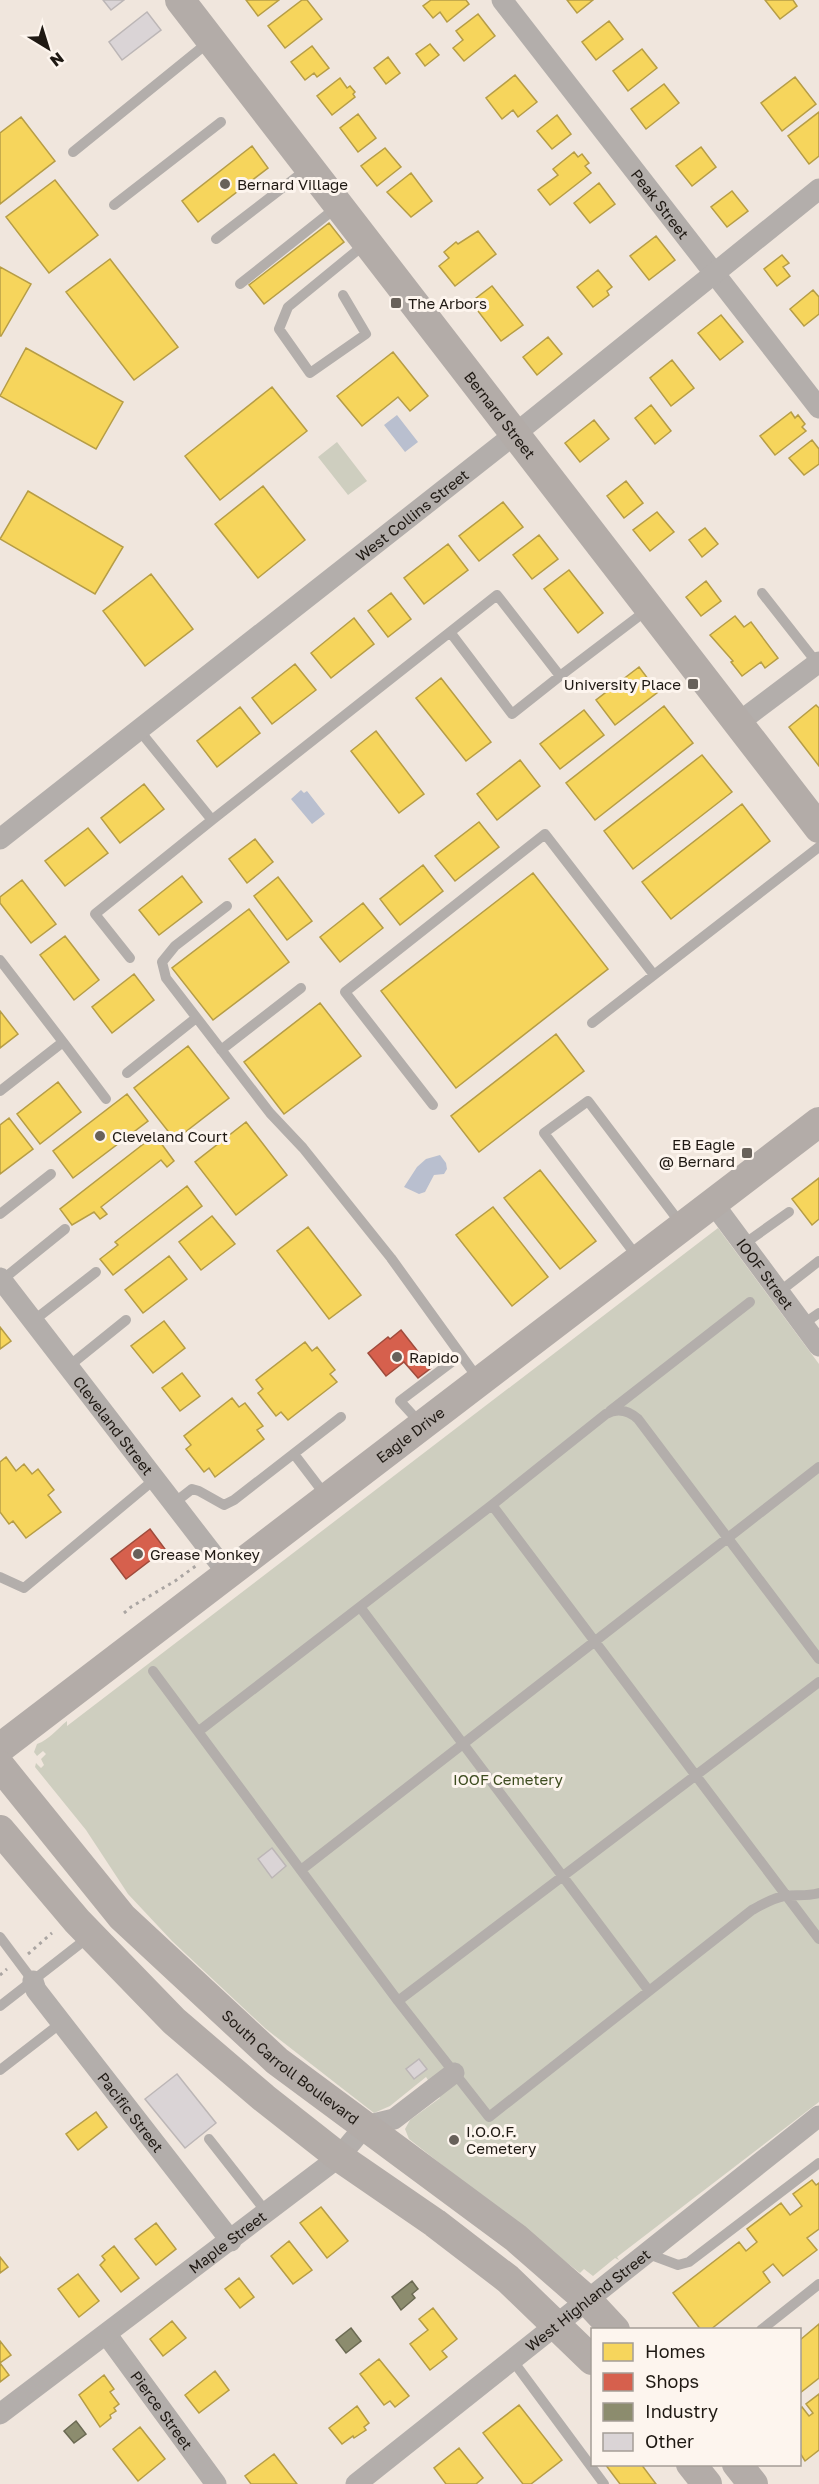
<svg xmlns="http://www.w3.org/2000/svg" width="819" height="2484" font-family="'Golos Text',sans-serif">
<rect width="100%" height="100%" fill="#f0e6dd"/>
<path fill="#cecebf" d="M337 442 367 481 348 495 318 457Z
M718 1228 819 1364V2102L617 2257 619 2260 615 2258 593 2276 584 2269 580 2273 409 2139 405 2129 410 2120 440 2098 426 2077 390 2106 374 2113 266 2029 172 1941 128 1894 86 1830 35 1767 36 1763 41 1768 44 1765 41 1759 46 1754 43 1751 37 1756 34 1752 37 1744C49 1740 57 1729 67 1721V1726Z"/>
<path fill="#b9bfcf" d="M397 415 418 442 405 452 384 425Z
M301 790 304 793 307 791 325 814 312 824 291 799Z
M440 1155 446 1163 447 1169 444 1174 434 1175 425 1192 419 1194 404 1187 417 1167 426 1159Z"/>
<path fill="#f6d55c" stroke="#b69d46" stroke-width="1.5" d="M246 0H279L258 16Z
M302 0H307L322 19 285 48 268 26Z
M431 0H466L469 4 447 22 440 12 433 18 423 6Z
M567 0H593L577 13Z
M765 0H793L797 6 780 19Z
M478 14 495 36 464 61 453 48 463 40 456 31Z
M609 21 623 39 596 60 582 42Z
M430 44 439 55 425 66 416 54Z
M312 46 329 68 317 77 314 73 305 80 291 62Z
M642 49 657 68 628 91 613 71Z
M388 57 400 73 386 84 374 68Z
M515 75 537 102 518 117 513 110 502 119 486 98Z
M795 77 816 104 782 131 761 103Z
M340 78 347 88 350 86 355 92 353 94 355 97 332 115 317 96Z
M664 84 679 103 646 129 631 109Z
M819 112V156L809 164 788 136Z
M358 114 376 138 358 152 340 128Z
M557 115 571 134 552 149 537 131Z
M21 117 55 161 0 204V133Z
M252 146 268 168 198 222 182 201Z
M701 147 716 167 692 186 676 166Z
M385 148 401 167 377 186 361 166Z
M574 152 578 157 582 154 589 163 585 166 591 173 550 205 538 190 558 175 553 169Z
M411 173 432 201 411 217 387 192Z
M55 180 98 235 49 273 6 217Z
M599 183 615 204 590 223 574 203Z
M732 191 748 211 727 227 711 207Z
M329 223 344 242 264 304 249 285Z
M478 231 496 254 455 286 439 266 449 258 444 252 456 242 458 244Z
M656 236 675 260 649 280 630 256Z
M782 255 789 263 783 267 790 276 777 286 764 269Z
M110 259 178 347 134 380 66 292Z
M0 267 31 284 1 336H0Z
M598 270 612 287 607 291 609 295 593 307 577 287Z
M492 286 523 325 501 341 471 302Z
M813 290 819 297V314L804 326 790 309Z
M721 315 743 342 720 360 698 333Z
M548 337 562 354 537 375 523 357Z
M26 348 123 402 96 449 0 396Z
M393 352 428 396 410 411 398 397 362 426 337 396Z
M672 360 694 388 671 406 650 378Z
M272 387 307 431 220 500 185 456Z
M651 405 671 431 655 444 635 418Z
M791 412 795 418 798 415 805 424 802 427 806 431 775 455 760 436Z
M594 420 609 439 580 462 565 443Z
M812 440 819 449V464L804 475 789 458Z
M626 481 643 503 624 518 607 496Z
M263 486 305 540 258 578 215 524Z
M28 491 123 547 95 594 0 539Z
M503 502 523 527 479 561 459 536Z
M657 512 674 532 650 551 633 530Z
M705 528 718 544 702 557 689 540Z
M539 535 558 559 532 579 513 555Z
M448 544 468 570 424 604 404 578Z
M569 570 603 613 578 633 544 589Z
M151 574 193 629 145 666 103 611Z
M706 581 721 601 701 616 686 597Z
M391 593 411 619 388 637 368 611Z
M735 616 744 627 751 622 778 658 765 668 761 662 742 676 731 662 733 661 710 635Z
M354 618 374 644 331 678 311 653Z
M295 664 316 690 272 724 252 698Z
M639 667 658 692 615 725 596 700Z
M441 678 491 742 466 761 416 698Z
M816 705 819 708V766L789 727Z
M664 706 693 743 595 820 566 783Z
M240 707 260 733 217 767 197 741Z
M584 710 604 735 560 769 540 744Z
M376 731 424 794 399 813 351 751Z
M702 755 732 792 633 869 604 831Z
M520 760 540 786 497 820 477 794Z
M144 784 164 809 120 843 101 818Z
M742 804 770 841 671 919 642 882Z
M479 822 499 847 455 881 435 856Z
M88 828 108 853 65 886 45 861Z
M255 839 273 862 247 883 229 859Z
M423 865 443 891 400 925 380 899Z
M533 873 608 969 456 1088 381 991Z
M182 876 202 902 159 935 139 910Z
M278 877 312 921 287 940 254 896Z
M22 880 56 924 31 943 0 903V897Z
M363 903 383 928 340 962 320 937Z
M249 909 289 962 213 1020 172 968Z
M65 936 99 980 74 1000 40 955Z
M134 974 154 1000 112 1033 92 1007Z
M320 1003 361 1056 284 1114 244 1062Z
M0 1011 18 1034 0 1048Z
M556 1034 584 1071 479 1152 451 1116Z
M188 1046 229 1098 175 1140 134 1088Z
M58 1082 81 1112 40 1144 17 1114Z
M127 1094 148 1121 73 1178 53 1151Z
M9 1118 33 1149 0 1174V1125Z
M246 1122 287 1175 236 1215 195 1162Z
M155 1135 174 1161 167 1167 161 1160 101 1207 107 1214 100 1219 94 1212 72 1225 60 1209Z
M540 1170 596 1241 560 1269 504 1198Z
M819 1178V1219L812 1225 792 1199Z
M187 1186 202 1206 113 1275 100 1259 118 1245 115 1242Z
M493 1207 548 1277 512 1306 456 1235Z
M212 1216 235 1244 201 1270 179 1242Z
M308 1227 361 1295 329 1319 277 1251Z
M169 1256 187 1279 143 1313 125 1290Z
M164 1321 185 1348 153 1373 131 1346Z
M0 1327 11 1341 0 1349Z
M305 1342 312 1351 317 1347 335 1370 330 1374 337 1382 288 1420 281 1412 276 1416 258 1393 263 1389 256 1380Z
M182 1373 200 1396 180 1411 162 1388Z
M232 1398 239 1407 245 1403 263 1426 257 1430 264 1439 215 1477 209 1468 204 1472 186 1449 191 1445 184 1436Z
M6 1457 16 1471 24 1464 32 1474 38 1469 54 1490 48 1495 61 1512 26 1538 13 1521 9 1524 0 1512V1462Z
M96 2112 107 2127 78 2150 66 2134Z
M812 2180 816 2185 819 2183V2229L807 2238 817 2250 783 2276 773 2264 763 2272 770 2282 710 2330H701L673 2293 739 2242 746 2251 757 2242 747 2229 781 2203 790 2215 802 2206 793 2194Z
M321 2207 348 2241 327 2258 300 2223Z
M156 2223 176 2249 156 2265 135 2239Z
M289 2241 312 2270 293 2284 271 2256Z
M114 2246 139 2278 121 2292 100 2265 105 2260 102 2256Z
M0 2257 8 2267 0 2273Z
M78 2274 99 2301 79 2317 58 2289Z
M239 2278 254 2297 240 2308 225 2289Z
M433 2308 457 2339 442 2351 447 2357 430 2370 410 2344 428 2330 419 2319Z
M172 2321 186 2338 163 2356 150 2339Z
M819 2324V2378L800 2393V2340Z
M0 2341 11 2355 0 2363 9 2375 0 2382Z
M379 2359 409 2396 395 2407 390 2401 384 2405 360 2374Z
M215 2371 229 2390 199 2413 185 2395Z
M104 2375 114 2389 110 2392 119 2404 114 2408 116 2411 110 2415 111 2418 100 2427 79 2395Z
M819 2394V2450L805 2461 800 2453V2409L802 2407 809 2416 813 2413 806 2404Z
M519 2405 562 2460 531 2484H523L483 2433Z
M357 2406 369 2423 364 2427 366 2430 354 2438 353 2436 342 2444 329 2428Z
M140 2427 165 2459 138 2481 113 2449Z
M459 2448 483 2478 476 2484H446L434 2468Z
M274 2454 297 2484H251L245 2476Z
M605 2464H641L656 2484H620Z"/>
<path fill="#d6604d" stroke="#9f4b3c" stroke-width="1.5" d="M401 1330 431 1368 418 1378 404 1362 386 1376 368 1353 388 1337 390 1339Z
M150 1529 165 1549 126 1579 111 1559Z"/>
<path fill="#8c8c6e" stroke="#6b6a53" stroke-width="1.5" d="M412 2281 418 2289 412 2294 415 2298 401 2310 392 2297Z
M351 2328 361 2341 346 2353 336 2340Z
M76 2421 86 2434 74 2443 64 2431Z"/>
<path fill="#dad4d6" stroke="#bcb6b6" stroke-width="1.5" d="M103 0H124L111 10Z
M147 12 161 30 122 60 109 42Z
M272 1848 286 1866 272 1878 258 1859Z
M419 2059 427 2069 414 2079 406 2069Z
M177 2074 216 2123 185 2148 145 2099Z"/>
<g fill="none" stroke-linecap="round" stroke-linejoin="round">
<path stroke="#aaa5a2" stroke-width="3" stroke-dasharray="3 4.5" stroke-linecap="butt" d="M124 1613 131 1607 175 1581 197 1565
M28 1954 52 1933
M0 1975 7 1969"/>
<path stroke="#b3aeab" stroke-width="10" d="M73 152 210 41
M114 205 221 122
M216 239 307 169
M240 284 337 207
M343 295 366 334 310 373 279 329 288 307 365 244
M762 593 817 663
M450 632 512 714 560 676
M212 820 497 595 560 676 647 610
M227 906 175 946 162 962 166 978 270 1113 303 1148 391 1258 479 1380
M130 958 95 914 212 820 139 730
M0 960 63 1042 0 1091
M592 1023 819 847
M63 1042 106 1099
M221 1050 301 988
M127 1073 196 1018
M433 1105 345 992 545 834 654 975
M0 1214 51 1174
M744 1244 789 1212
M638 1258 544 1133 588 1101 681 1224
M2 1280 65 1229
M779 1292 819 1261
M33 1321 96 1272
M803 1324 819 1313
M69 1366 126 1320
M610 1411 750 1302
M421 1424 400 1401 461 1355
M294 1454 326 1496
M174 1503 192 1489 199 1491 224 1505 234 1500 341 1417
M492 1505 819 1939
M0 1577 24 1588 155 1479
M360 1607 649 1991
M153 1671 398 2001 489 2117 752 1910C763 1904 773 1898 784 1896 797 1894 804 1897 819 1893
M199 1731 492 1505 606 1414C617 1408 628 1410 638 1419L819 1659
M301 1870 819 1467
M0 1937 33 1981
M398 2001 819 1682
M0 2006 90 1936
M0 2070 61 2023
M209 2139 267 2213
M646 2253 678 2265 689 2262 819 2163
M761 2330 819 2284
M513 2361 604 2484"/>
<g stroke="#b3aeab" stroke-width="21">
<path id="s1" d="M502 0 819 408"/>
<path d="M738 723 819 662"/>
<path id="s2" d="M0 839 515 434 819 189"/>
<path id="s3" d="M713 1203 819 1346"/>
<path id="s4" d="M0 1278 228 1574"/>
<path id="s5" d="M33 1981 36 1990 231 2241"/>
<path id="s6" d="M107 2335 216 2484"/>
<path id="s7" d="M0 2414 339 2157 365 2126 394 2119 454 2073"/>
<path id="s8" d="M356 2484 819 2116"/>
</g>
<g stroke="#b3aca8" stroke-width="30">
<path id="s9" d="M180 0 819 828"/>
<path id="s10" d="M0 1748 819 1122"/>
<path id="s11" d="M0 1766 122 1917 277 2061 516 2238 587 2300 615 2330"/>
<path d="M0 1830 77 1921 174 2021 264 2098 339 2157 435 2223 508 2279 592 2360"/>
<path d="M691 2464 707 2484"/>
<path d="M737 2464 753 2484"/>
</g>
</g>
<g fill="#68615a" stroke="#fdf5ee" stroke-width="2">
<circle cx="225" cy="184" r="6"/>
<rect x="390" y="297" width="12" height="12" rx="3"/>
<rect x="687" y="678" width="12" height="12" rx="3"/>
<circle cx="100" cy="1136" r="6"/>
<rect x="741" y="1147" width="12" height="12" rx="3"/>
<circle cx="397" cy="1357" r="6"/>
<circle cx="138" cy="1554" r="6"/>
<circle cx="454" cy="2140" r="6"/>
</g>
<g text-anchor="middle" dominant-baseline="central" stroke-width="6" stroke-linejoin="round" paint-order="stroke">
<g font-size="15" fill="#1f1913" stroke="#fdf5ee" text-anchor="start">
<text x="237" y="184">Bernard Village</text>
<text x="408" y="303">The Arbors</text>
<text x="681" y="684" text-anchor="end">University Place</text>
<text x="112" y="1136">Cleveland Court</text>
<text x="735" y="1144" text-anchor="end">EB Eagle<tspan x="735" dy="17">@ Bernard</tspan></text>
<text x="409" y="1357">Rapido</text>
<text x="150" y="1554">Grease Monkey</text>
<text x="466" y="2131">I.O.O.F.<tspan x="466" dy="17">Cemetery</tspan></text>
</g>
<g font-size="15" fill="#1f1913" stroke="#fdf5ee">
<text stroke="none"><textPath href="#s1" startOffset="258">Peak Street</textPath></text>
<text stroke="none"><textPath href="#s9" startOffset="524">Bernard Street</textPath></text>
<text stroke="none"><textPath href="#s2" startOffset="524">West Collins Street</textPath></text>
<text stroke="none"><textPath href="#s3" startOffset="88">IOOF Street</textPath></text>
<text stroke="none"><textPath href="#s4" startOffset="186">Cleveland Street</textPath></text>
<text stroke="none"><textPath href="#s10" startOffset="516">Eagle Drive</textPath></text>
<text stroke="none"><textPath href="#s11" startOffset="420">South Carroll Boulevard</textPath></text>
<text stroke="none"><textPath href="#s5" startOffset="164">Pacific Street</textPath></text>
<text stroke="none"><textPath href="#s7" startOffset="285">Maple Street</textPath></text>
<text stroke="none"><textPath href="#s8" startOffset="296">West Highland Street</textPath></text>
<text stroke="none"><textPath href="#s6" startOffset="93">Pierce Street</textPath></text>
</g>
<g font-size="15" fill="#3d4c1f" stroke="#fdf5ee">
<text x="508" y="1779">IOOF Cemetery</text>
</g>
</g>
<rect x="591" y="2328" width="210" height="138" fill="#fdf5ee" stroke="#a49d96" stroke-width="1.5"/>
<rect x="603" y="2343" width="30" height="18" fill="#f6d55c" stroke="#a49d96" stroke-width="1.5"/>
<text x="645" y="2358" font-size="18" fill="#1f1913">Homes</text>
<rect x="603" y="2373" width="30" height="18" fill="#d6604d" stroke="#a49d96" stroke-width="1.5"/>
<text x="645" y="2388" font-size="18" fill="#1f1913">Shops</text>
<rect x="603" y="2403" width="30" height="18" fill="#8c8c6e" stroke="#a49d96" stroke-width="1.5"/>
<text x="645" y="2418" font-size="18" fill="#1f1913">Industry</text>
<rect x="603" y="2433" width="30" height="18" fill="#dad4d6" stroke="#a49d96" stroke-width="1.5"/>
<text x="645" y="2448" font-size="18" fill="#1f1913">Other</text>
<g transform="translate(48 48) rotate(142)" stroke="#fdf5ee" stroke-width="4.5" paint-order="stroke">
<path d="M0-4.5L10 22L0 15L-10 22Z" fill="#1f1913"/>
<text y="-9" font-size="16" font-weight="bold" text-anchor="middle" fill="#1f1913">N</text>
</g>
</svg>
